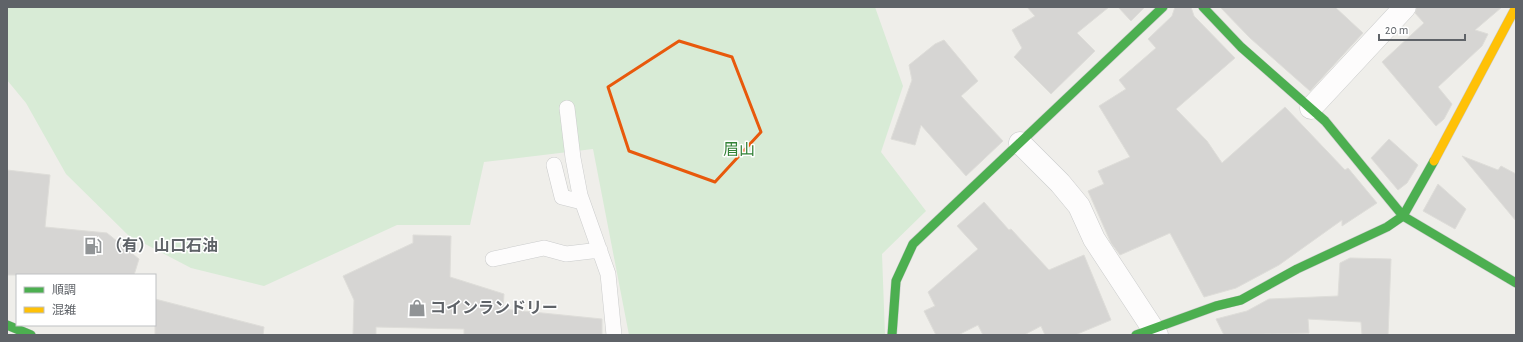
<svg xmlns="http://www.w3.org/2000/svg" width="1523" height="342" font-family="'Alegreya Sans','Noto Sans JP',sans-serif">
<rect width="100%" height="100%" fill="#efeeea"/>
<path fill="#d8ebd6" d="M7 7H875L903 86 881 152 926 211 882 254 885 335H629L593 149 484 162 470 225H397L264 286 191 268 128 235 66 174 26 103 7 80Z"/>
<path fill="#d6d5d3" stroke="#deddd9" d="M1027 7H1109L1077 33 1095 51 1051 94 1014 57 1022 48 1012 30 1035 16Z
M1118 7H1145L1131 21Z
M1175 7H1191L1194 16 1235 58 1176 109 1207 141 1222 163 1285 107 1345 170 1348 168 1377 203 1342 226V220L1279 265 1236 288 1204 297 1170 233 1120 255 1111 243 1088 191 1104 184 1098 171 1130 157 1099 106 1126 89 1119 80 1156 48 1148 39 1172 16Z
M1220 7H1335L1363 33 1310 91 1250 38Z
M1417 7H1502L1475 30 1488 34 1482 46 1438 87 1452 104 1444 119 1436 126 1382 62 1424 23 1415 13Z
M944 40 978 81 961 96 1003 141 966 176 921 125 915 145 891 139 912 80 909 65 935 44Z
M1389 139 1418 165 1407 183 1398 190 1371 158Z
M1462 156 1498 170 1501 166 1516 174V221Z
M7 170 50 175 45 227 107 233 139 259 134 275H7Z
M1438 184 1466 209 1455 229 1423 211Z
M984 202 1009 230 1011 229 1049 270 1084 255 1111 320 1075 335H1045L1041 326 1024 335H983L978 325 958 335H936L924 311 935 306 928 292 978 249 957 226Z
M413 235 451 236 450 277 504 294 503 309 602 319V335H464V329L376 327V335H353L354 300 343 276 413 243Z
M1350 258 1391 259 1388 335H1362L1361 322 1308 319 1309 333 1224 335 1216 319 1247 311 1269 299 1338 296 1340 263Z
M155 299 264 327 263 335H155Z"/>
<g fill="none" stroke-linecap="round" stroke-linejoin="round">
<g stroke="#cbcccc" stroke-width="16">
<path id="lane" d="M567 108 573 158 580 195 608 274 614 335
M554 165 562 197 582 202
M493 259 544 248 566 254 600 250"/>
</g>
<g stroke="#cbcccc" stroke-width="23">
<path id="street" d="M1311 108 1405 7
M1020 143 1060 183 1079 206 1094 239 1157 335"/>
</g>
<g stroke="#cacacb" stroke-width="10">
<path id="fast" d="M1203 7 1241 47 1325 121 1403 216 1434 161
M7 325 31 335
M892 335 896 281 913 244 1163 7
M1136 335 1216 306 1241 300 1297 269 1387 227 1403 216 1516 283"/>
</g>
<g stroke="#cacacb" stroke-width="10">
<path id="slow" d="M1434 161 1516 7"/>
</g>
<use href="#lane" stroke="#fdfcfc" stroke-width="15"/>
<use href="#street" stroke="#fdfcfc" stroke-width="22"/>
<use href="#fast" stroke="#4caf50" stroke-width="9"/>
<use href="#slow" stroke="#ffc107" stroke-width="9"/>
</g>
<path fill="none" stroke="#e8590c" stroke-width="3" stroke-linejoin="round" d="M679 41 732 57 761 132 715 182 629 151 608 87Z"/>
<defs>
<g id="fuel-bare" transform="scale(1.38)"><path d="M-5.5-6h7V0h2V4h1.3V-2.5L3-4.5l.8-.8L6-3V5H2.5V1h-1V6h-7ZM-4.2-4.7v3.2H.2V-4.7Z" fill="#919496" stroke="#fff" stroke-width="2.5" paint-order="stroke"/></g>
<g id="shop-bare" transform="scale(1.38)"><path d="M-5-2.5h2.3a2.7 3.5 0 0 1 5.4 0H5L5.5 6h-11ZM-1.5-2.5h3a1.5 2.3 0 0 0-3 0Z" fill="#919496" stroke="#fff" stroke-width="2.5" paint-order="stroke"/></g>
</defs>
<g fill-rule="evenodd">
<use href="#fuel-bare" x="93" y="246"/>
<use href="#shop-bare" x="417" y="308"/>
</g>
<g text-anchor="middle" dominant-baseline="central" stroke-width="3" stroke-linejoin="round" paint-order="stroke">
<g font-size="16" fill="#348238" stroke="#fff">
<text x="739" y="150">眉山</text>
</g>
<g font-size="16" font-weight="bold" fill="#5f6368" stroke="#fff" text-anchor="start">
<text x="106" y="246">（有）山口石油</text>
<text x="430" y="308">コインランドリー</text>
</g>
</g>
<rect width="1523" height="342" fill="none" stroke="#5f6368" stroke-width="16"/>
<rect x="16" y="274" width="140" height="52" fill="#ffffff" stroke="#bfc1c3"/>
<rect x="24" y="287" width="20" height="6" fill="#4caf50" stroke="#bfc1c3"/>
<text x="52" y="294" font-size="12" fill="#5f6368">順調</text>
<rect x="24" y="307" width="20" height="6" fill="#ffc107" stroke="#bfc1c3"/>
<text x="52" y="314" font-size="12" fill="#5f6368">混雑</text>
<path d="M1379 34v6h86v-6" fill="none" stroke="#5f6368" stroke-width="2"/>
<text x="1385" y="34" font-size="12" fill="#5f6368" stroke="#ffffff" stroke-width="3" paint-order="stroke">20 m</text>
</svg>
